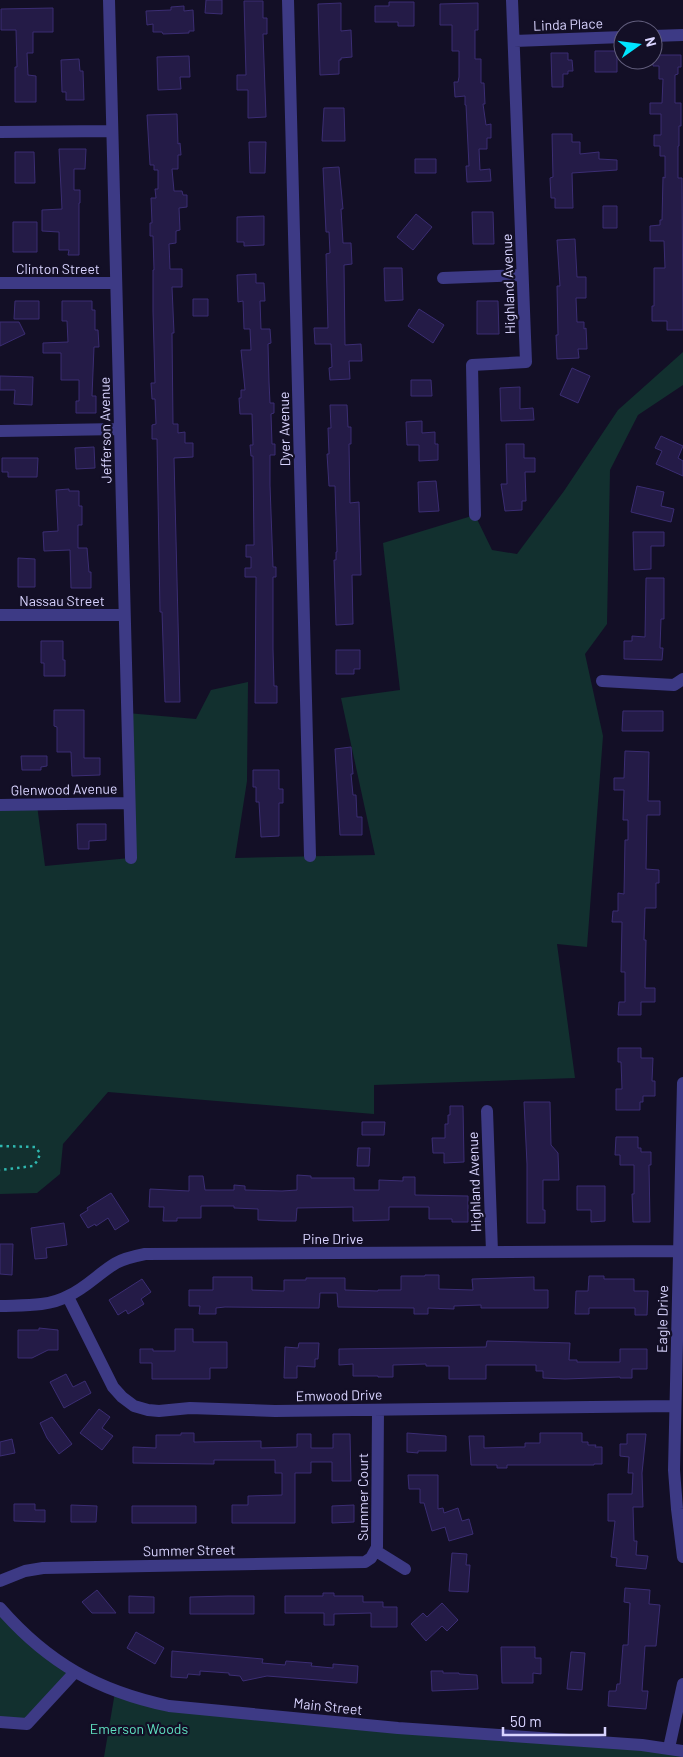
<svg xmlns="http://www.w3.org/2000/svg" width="683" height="1757" font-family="Barlow,sans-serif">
<rect width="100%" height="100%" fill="#130f26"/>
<path fill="#12302f" d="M683 352V385L638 415 610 470 607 624 585 654 603 736 587 947 557 944 575 1078 374 1085V1114L108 1092 63 1144 60 1174 37 1193 0 1194V805H37L45 866 130 858 127 713 196 719 211 690 248 682 247 781 235 858 375 855 341 698 400 690 383 543 475 515 492 550 517 554 564 491 618 410Z
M0 1608 75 1672 27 1724 0 1722Z
M115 1692 169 1706 683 1752V1757H104Z"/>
<path fill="#241b47" stroke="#3b2d73" d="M206 0H222V14L205 13Z
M244 1H263V18H267V34H263L266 117 248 118V90H237V75H246Z
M389 2H414V26H398V22H375V6H389Z
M341 3V31L351 30 352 57 341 58V60H339V74L320 75 318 4Z
M478 3V30H475V59H481V83H484L485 104H483L486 125 491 124V138H487V149H479L480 170 490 169 491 181 467 182 466 166H469L466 105H465V96L455 97 454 82H458L459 77V51H452V25H440V4Z
M184 6V11L193 10 194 31H189V33L163 34 162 32H153V24L147 25 146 11 171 10V7Z
M53 8V32H33V53H27L28 75 36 76V102H15V67H17L16 30H1V9Z
M595 51H617V72H595Z
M551 53H568V60H572L573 71H568V74H563V87H552Z
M653 55H681V67H678V74L675 75V103H681V126H679V146H678V178H682L683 330H667V321H652V306H654V268H665L664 241H650V226L660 225V220H662L663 177 665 178V156H660V146H654V135H661V114H650V103H662L663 79H659V66H653Z
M189 56 190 77H180L181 89 158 90 157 57Z
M79 59 80 71H83L84 100H66V92H62L61 60Z
M324 108H344L345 141H322Z
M177 114 178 144 180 143 181 155H178V169H172L174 191H182L183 195H187V207L179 208 180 230 176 231V243L169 244 170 269H182V287H172L174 333H172L173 424H178V433L185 432V443H193V457L174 458 180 702H165L162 612H160L157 439H152V425L156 424 155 399H152L151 383H155L153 311V270H154L153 236H150V223H152L151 198H156L155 189H158V170H154V165H150L147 115Z
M552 134H572V142H580V154L599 152V159L617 160V170L572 173 573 208H555V198H551L550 178 553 177Z
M249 142H266L265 173H250Z
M59 149H86L85 169H74V190H80V203H79V255H68L69 250H59V232L42 231V210L62 209Z
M15 152H34L35 183H15Z
M415 159H436V173H415Z
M339 167 343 209H341L343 243H351L352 264 344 265 345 345 361 344 362 361H349L350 379 330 380 329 368 332 367 331 344H315L314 328H328L326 254 330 253 329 232H326L323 168Z
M603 206H617V228H603Z
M472 212H493L494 244H473Z
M416 214 432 227 413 250 397 237Z
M264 216V245L244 246V242H237V217Z
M13 222H37V252H13Z
M575 239 577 277H586V298H576L577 322H584V329L586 328 587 349H578L579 358 557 359 556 335H558L557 286H560L557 240Z
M384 268H402L403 300 385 301Z
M256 274V283H264L265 301H260L261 329H270L271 343 268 344 269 382 270 403H274V413L271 414 272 444H275V455H270V485L273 567H276V577H273V649L274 686H277V703H255L256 577H245V568H251V557H246V545H254L253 456H251L250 445H253L252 414H240L239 398H241V390H245L241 350H251L250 329H244L243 301 238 302 237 275Z
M193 299H208V316H193Z
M15 301H39V319H14Z
M62 301H92V310H95V330H98L99 347H94L92 396H96V413H76V401H79V380H61V353H43V343L68 342 67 321H62Z
M477 301H498L499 334H477Z
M419 309 444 325 433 343 408 326Z
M0 322H19L25 334 0 346Z
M572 368 590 376 578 403 560 395Z
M0 376 33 377 32 405 14 404 15 390H0Z
M411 380H431L432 396H411Z
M520 387V409L533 408 534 420 501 421 500 388Z
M330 405H347L348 427H351V444H349L350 503 359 502 361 575H352L353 624 336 625 334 560H336V552H337L335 486H329L327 454H329L328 428H331Z
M422 421V433L435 432V444H438V460L419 461V445H407L406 422Z
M661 436 683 446 678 458 683 461V476L656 464 662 451 655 448Z
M506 444H524V458H535V472H525L526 501H522V510L505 511 501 484H507Z
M94 447 95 468 76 469 75 448Z
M2 458H38L37 477H8V472H2Z
M436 481 439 511 419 512 418 482Z
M637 486 664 492 661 506 674 509 671 522 631 512Z
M69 489V491H79V506H82V525H78V548H87L89 572H91V588H71L70 550 44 551 43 532 58 531 56 490Z
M633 532H664V546H651V569L634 570Z
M18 558 35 559V587H18Z
M646 578H664V619H661L660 648H663L662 660 624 659V641H632V636L645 637Z
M41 641H63V660H65V676H44V663H41Z
M336 650H360V669H354V674H336Z
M54 710H84V758H100V775L72 776 71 752H57V727L54 726Z
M623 711H663V731H622Z
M351 747 353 774H351L353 795H356L357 817H362V835H340L335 749Z
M625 751 649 752 648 801H660V815H647L646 869 659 870V883H656V908H645L644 940H646L645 988H655V1002H641V1015H618L619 1002H625V972H621L622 922H612L613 911H618V893L624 894 625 840H628V820H623L624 790H614V778H624Z
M21 756H47V766L41 767V770H22Z
M253 770H279V789H283V803H279V836L261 837 259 802H256V787H253Z
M77 824H106V840L89 841V849H78Z
M618 1048H641V1058H653L652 1081H655V1096H643V1102H640V1110H616V1089H622L621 1062H618Z
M524 1102H550L551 1145 558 1153 559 1180H543V1210H545V1223H527V1164Z
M450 1106H463L464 1162 444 1163V1153H433L432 1138H445V1124H448V1115H450Z
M362 1122H385L384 1135H362Z
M616 1137H638V1148H641V1152H651V1165H649L650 1222H633L632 1194H634V1165H620V1155H615Z
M358 1148H370L369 1166H357Z
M297 1175 311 1176V1178H354V1190H379V1180L403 1181V1177H415V1195L468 1196V1222H452V1219H429V1207H389V1220L353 1221V1207L297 1208 296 1221H282L258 1220V1209L234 1208V1206H201V1218H177V1221H163L164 1207H149L150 1189 189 1191V1176H203L205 1190H234V1185L245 1186V1190L282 1191 297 1190Z
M577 1186H605V1221L591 1222V1210H577Z
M111 1193 129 1221 115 1230 108 1218 96 1226 95 1224 88 1228 80 1215 88 1210 87 1208Z
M64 1223 67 1245 46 1248 47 1258 35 1259 31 1228Z
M0 1244H13L12 1275 0 1274Z
M425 1275H439V1289L473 1290 472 1279 534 1277V1290H548V1308H481V1305L454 1306V1309L428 1308V1314H414V1308L338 1307 337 1293H320L319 1308 225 1307 216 1308V1314H199L200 1306H189V1290H213V1277H252V1290L284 1291V1280H306V1278H345V1290L378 1291V1290H401V1276H425Z
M589 1276H604V1279H634V1291H648L647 1315H635V1308H589V1314H575L576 1291H588Z
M142 1279 151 1292 141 1299 144 1304 128 1314 126 1310 118 1315 109 1300Z
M39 1328 58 1330V1350H48L32 1358H18V1330H39Z
M175 1329H193V1342H227V1368H210V1379H152V1363H140V1349H153V1351H175Z
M487 1341 570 1343 569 1360H577V1362H620V1349H647V1369H632V1378H620V1377L565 1379 543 1378V1371H536V1365H486V1379H449V1366H426V1364L393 1365V1377H378V1376H353V1364L339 1365V1349L486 1347Z
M299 1343H319L318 1359H315V1367L297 1366V1378H284L285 1347 298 1348Z
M66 1374 73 1387 85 1381 91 1393 64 1408 50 1382Z
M99 1409 110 1417 102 1428 113 1436 102 1450 80 1433Z
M52 1417 72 1444 59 1454 47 1438 40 1423Z
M181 1433H194V1442L261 1441V1448L297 1447V1434H311V1448H333V1434H350L351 1481H332V1462H311V1473H295V1523H232V1505H248V1496L282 1495V1473H275V1460H214V1464L133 1463V1447L156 1448V1435H181Z
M407 1433 446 1436V1451H418V1453L407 1452Z
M540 1433H582V1442H588V1445H596L595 1447H602V1464H594V1465H507V1468H497V1465H471L469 1436H484V1448L517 1447H525V1443H540Z
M627 1434H646L642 1473 643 1507H633L634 1541H637L636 1555 648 1556 646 1569 616 1566 617 1558 611 1557 615 1521H608V1494H632L633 1473H628L629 1457 620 1456V1444H627Z
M12 1439 15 1453 0 1456V1442Z
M408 1475H438V1509L443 1508 444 1513 458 1508 462 1521 469 1519 473 1534 449 1541 445 1527 432 1531 424 1503H420V1489H409Z
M14 1504H35V1510H45V1522L14 1521Z
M71 1505 97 1506 96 1522H71Z
M354 1505V1522L332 1523V1506Z
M132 1506H196V1523H132Z
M452 1553 467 1554 466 1565H470L468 1592 449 1591Z
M625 1588 650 1590 649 1604 660 1605 656 1646H645L642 1691H648L646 1709 608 1706 609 1691H616L617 1684H620L623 1645H628L630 1603 624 1602Z
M97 1590 116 1613H92L82 1602Z
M323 1593H334V1596H363V1602H383V1607H397V1627H371V1613L334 1614V1625H324V1613H285V1596H323Z
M129 1596 154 1597V1613H129Z
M228 1596H254V1614H190V1597Z
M442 1603 458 1620 447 1631 442 1626 426 1641 411 1624 423 1613 427 1617Z
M136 1632 164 1648 155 1664 127 1648Z
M501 1647H535V1658H541V1674L533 1673V1683H502Z
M172 1651 263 1659 262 1663 285 1665 286 1661 312 1663 311 1666 333 1668V1664L358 1666 357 1683 267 1676 243 1681 240 1676 229 1675V1673L200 1671V1675L188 1674 187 1678 171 1677Z
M571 1652 585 1653 582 1690 567 1689Z
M431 1671H443V1673H459V1674L477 1675 478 1689 432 1691Z"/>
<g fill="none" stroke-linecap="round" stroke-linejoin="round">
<path stroke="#2fb8b0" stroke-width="2.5" stroke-dasharray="2.5 4" stroke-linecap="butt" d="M0 1146 35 1147 40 1153 38 1160 33 1166 0 1170"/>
<path stroke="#3d3a85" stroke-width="12" d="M109 0 131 858
M288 0 310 856
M653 36 683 35
M514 41 623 37
M0 132 112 131
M443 278 522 275
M0 283H116
M0 431 119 429
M475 515 472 365 526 362 512 0
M0 615H124
M602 681 674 685 683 679
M0 805 129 803
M683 1083 674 1470 677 1509 683 1557
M487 1111 492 1252
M68 1297 113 1387 122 1397 134 1406 148 1410 159 1411 190 1408 275 1411 675 1406
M0 1306C22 1305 48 1307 68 1296 86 1288 99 1273 116 1263 125 1258 135 1256 145 1254L679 1251
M376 1551 405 1569
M0 1581 25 1571 43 1568 365 1562 371 1558 377 1547 378 1410
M0 1608C48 1663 98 1691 169 1706L398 1728 642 1745 683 1751
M0 1722 27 1724 75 1672
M669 1748 683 1684"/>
</g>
<g text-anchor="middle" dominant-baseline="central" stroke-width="4.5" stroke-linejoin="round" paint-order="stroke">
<g font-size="14" fill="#d9d4ff" stroke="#130f26">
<text transform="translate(568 24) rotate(-2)">Linda Place</text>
<text x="58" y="268">Clinton Street</text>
<text transform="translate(508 284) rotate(-92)">Highland Avenue</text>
<text transform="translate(284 429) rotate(-91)">Dyer Avenue</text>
<text transform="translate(105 430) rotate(-91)">Jefferson Avenue</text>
<text x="62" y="600">Nassau Street</text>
<text transform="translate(64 789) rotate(-1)">Glenwood Avenue</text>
<text transform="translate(474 1182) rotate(-92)">Highland Avenue</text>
<text x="333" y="1238">Pine Drive</text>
<text transform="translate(662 1319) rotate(-89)">Eagle Drive</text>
<text transform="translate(339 1395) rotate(-1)">Emwood Drive</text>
<text transform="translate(362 1497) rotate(-90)">Summer Court</text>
<text transform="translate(189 1550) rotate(-1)">Summer Street</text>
<text transform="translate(328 1706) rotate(6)">Main Street</text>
</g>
<g font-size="14" fill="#5fe0c0" stroke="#130f26">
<text x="139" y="1728">Emerson Woods</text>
</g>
</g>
<g transform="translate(638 45) rotate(76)"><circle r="24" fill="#130f26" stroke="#625e7d"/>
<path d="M0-4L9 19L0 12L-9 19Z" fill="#00e5ff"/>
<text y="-8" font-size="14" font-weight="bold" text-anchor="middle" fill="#d9d4ff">N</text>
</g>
<path d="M503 1727v8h102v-8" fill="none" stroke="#d9d4ff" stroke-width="2.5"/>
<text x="510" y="1727" font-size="15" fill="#d9d4ff" stroke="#130f26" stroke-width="4" paint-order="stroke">50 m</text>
</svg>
